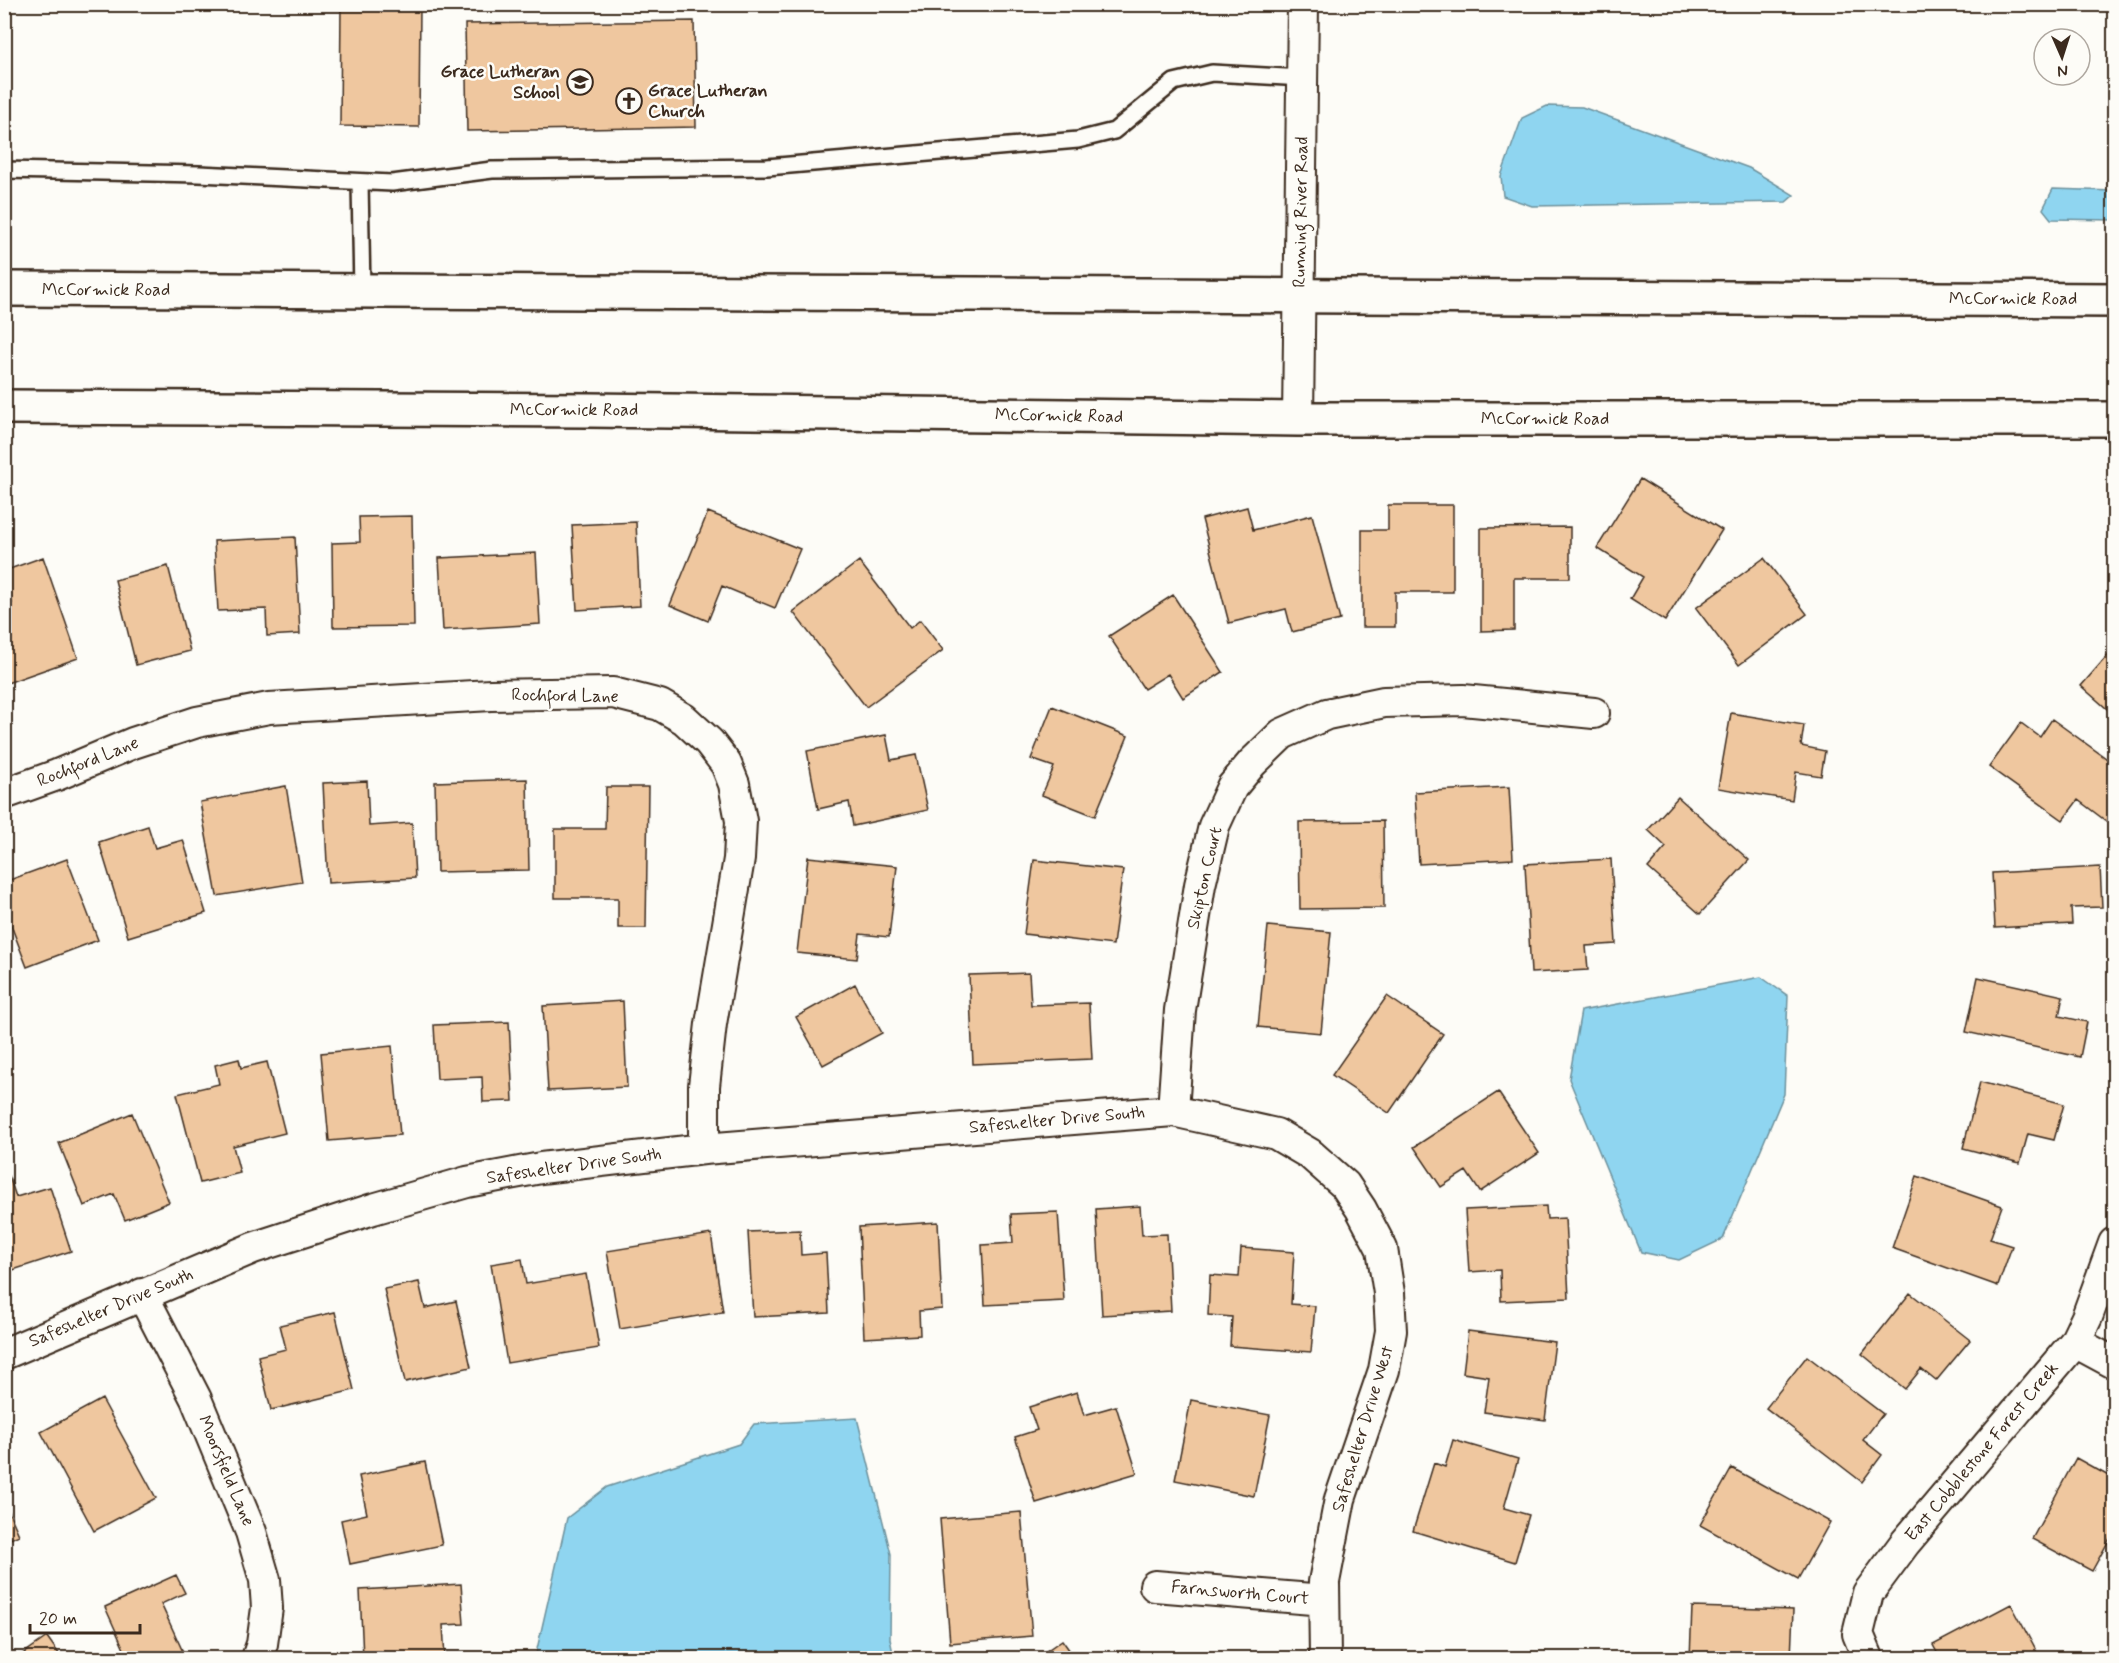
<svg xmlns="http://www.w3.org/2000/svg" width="2119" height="1663" font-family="Mynerve,sans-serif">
<rect width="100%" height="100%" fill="#fdfcf7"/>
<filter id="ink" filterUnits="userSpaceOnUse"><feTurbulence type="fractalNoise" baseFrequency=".0167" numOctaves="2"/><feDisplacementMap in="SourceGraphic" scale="12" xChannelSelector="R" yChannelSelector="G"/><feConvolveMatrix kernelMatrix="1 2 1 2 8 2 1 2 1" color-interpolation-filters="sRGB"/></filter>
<g filter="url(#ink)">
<path fill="#8fd5f0" stroke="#6d919c" stroke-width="1.5" d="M1547 106 1582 107 1749 168 1794 195 1786 202 1532 206 1503 196 1501 176 1522 118Z
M2053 189 2114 191V220L2051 219 2043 209Z
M1761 977 1788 996 1784 1094 1723 1239 1679 1260 1641 1252 1569 1079 1581 1011Z
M857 1418 891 1554 890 1639 894 1658H535L567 1518 607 1487 739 1444 754 1424Z"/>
<path fill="#efc79f" stroke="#3b2a1e" stroke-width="1.5" d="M341 4H420L419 127 340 126Z
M694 21 696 127 467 131 465 24Z
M1640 479 1722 530 1665 621 1630 599 1643 577 1597 548Z
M1388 505H1453V592H1395V627H1362V530H1388Z
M1247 507 1253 530 1312 515 1340 620 1292 632 1286 609 1229 623 1202 519Z
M708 512 800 549 775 608 722 586 708 621 670 605Z
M412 516 414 626 333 627 332 543 360 542 359 517Z
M636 522 640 606 577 610 572 525Z
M1570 527V578H1514V630L1481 631V528Z
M295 537 300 634 267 636 266 609 218 611 214 541Z
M536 553 540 624 443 630 439 558Z
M43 557 78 658 7 683 4 677V606L12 603 4 583V571Z
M1764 558 1807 614 1739 665 1696 608Z
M859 561 910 628 920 620 943 650 866 707 793 612Z
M168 566 190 651 136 665 115 580Z
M1173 595 1223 672 1183 698 1168 674 1144 689 1109 636Z
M2114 648V715L2081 686Z
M1052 706 1128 736 1095 816 1042 795 1054 767 1031 759Z
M1731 713 1804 725 1801 746 1825 751 1821 776 1796 772 1792 800 1718 788Z
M2052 719 2114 764V827L2078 800 2063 820 1989 767 2021 723 2040 737Z
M886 735 891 760 916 755 928 810 853 826 849 802 818 809 807 751Z
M527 779 529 870 437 872 435 782Z
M367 781 369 826 412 823 415 878 328 883 323 783Z
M286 786 302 882 217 896 200 802Z
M606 787H648L646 928H618V898H555V829H605Z
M1509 787 1513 859 1419 864 1415 792Z
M1678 797 1749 860 1700 914 1648 868 1666 847 1648 830Z
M1383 821 1384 908 1300 909 1299 822Z
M148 826 155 848 183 840 206 913 128 937 99 842Z
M808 857 897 866 889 937 860 934 857 959 797 953Z
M67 859 98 940 27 967 4 907V882Z
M1611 859 1616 944 1586 946 1588 970 1531 973 1525 864Z
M1034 860 1123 870 1113 945 1024 934Z
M2100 867 2102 907 2071 908 2072 924 1995 928 1992 873Z
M1268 926 1331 932 1321 1033 1258 1027Z
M1029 973 1031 1005 1089 1003 1092 1059 973 1064 969 975Z
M1978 977 2063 996 2059 1016 2087 1022 2080 1057 1966 1032Z
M855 984 882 1033 823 1065 796 1017Z
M1387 996 1443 1034 1389 1113 1332 1075Z
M623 1001 627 1087 548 1091 543 1006Z
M509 1022 513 1101 483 1102 482 1077 437 1079 434 1025Z
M392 1046 400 1135 329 1141 321 1053Z
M239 1059 241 1068 267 1062 285 1133 233 1146 240 1173 200 1183 177 1094 219 1084 215 1065Z
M1980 1082 2064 1104 2054 1140 2028 1134 2020 1163 1963 1148Z
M1498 1092 1539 1153 1480 1192 1466 1171 1441 1187 1414 1147Z
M132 1113 169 1202 125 1220 114 1194 84 1206 59 1143Z
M9 1176 16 1197 50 1187 71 1251 4 1273V1177Z
M1917 1176 2002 1206 1990 1239 2012 1246 1998 1286 1892 1248Z
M1140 1206 1142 1235 1167 1234 1171 1311 1102 1315 1096 1209Z
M1546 1206 1547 1219 1565 1218 1569 1298 1501 1301 1500 1270 1469 1272 1465 1210Z
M1058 1212 1064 1301 985 1305 982 1245 1013 1243 1011 1214Z
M938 1222 942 1309 919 1311 920 1335 864 1338 859 1227Z
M800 1230 801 1255 826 1253 829 1313 753 1317 748 1232Z
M711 1234 723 1312 620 1329 607 1251Z
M1241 1248 1294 1252 1291 1304 1315 1306 1311 1352 1230 1346 1232 1317 1208 1315 1210 1275 1239 1277Z
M522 1259 526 1284 586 1274 599 1348 507 1363 491 1264Z
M419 1282 425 1308 456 1301 471 1367 405 1382 384 1289Z
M1910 1293 1970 1340 1936 1381 1921 1369 1905 1389 1862 1354Z
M335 1312 354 1390 271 1410 258 1356 286 1349 280 1325Z
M1468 1331 1555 1342 1545 1420 1484 1412 1489 1377 1463 1373Z
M1807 1356 1883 1414 1863 1440 1882 1455 1862 1482 1766 1408Z
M1077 1392 1084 1415 1116 1406 1137 1473 1036 1503 1015 1437 1037 1430 1029 1407Z
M102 1399 156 1498 94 1531 41 1432Z
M1191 1400 1270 1415 1254 1496 1175 1480Z
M1453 1440 1518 1459 1504 1508 1529 1515 1515 1562 1413 1531 1434 1463 1445 1467Z
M2076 1458 2114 1479V1531L2092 1571 2032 1539Z
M425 1462 442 1545 350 1564 341 1520 367 1514 359 1476Z
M1732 1468 1830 1522 1798 1579 1700 1525Z
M4 1501 19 1535 4 1542Z
M1021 1512 1032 1636 950 1643 940 1519Z
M176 1575 185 1593 161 1604 184 1654 174 1658H128L105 1607Z
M461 1584 464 1624 443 1625 445 1658H363L360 1590Z
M2011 1604 2040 1658H1940L1933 1645Z
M1692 1607 1793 1610 1791 1658H1690Z
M47 1637 62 1658H17Z
M1062 1640 1075 1658H1036Z"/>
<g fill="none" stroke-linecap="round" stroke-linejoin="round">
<g stroke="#3b2a1e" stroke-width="20">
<path id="service" d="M4 170 199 174 392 183 492 170 767 167 1078 140 1114 131 1174 82 1212 73 1303 78
M360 182 362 292"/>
</g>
<g stroke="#3b2a1e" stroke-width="34">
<path id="minor" d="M1298 419 1303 4
M4 794 57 775 133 743 197 722 269 708 491 695 613 693 660 705 684 719 709 742 726 764 734 784 741 821 739 859 711 1024 704 1086V1149
M1173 1111 1180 1010 1200 885 1214 826 1232 787 1252 763 1282 734 1327 714 1384 702 1463 700 1594 713
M142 1294 196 1399 251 1532 265 1580 267 1608 262 1644 257 1658
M2075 1342 2114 1363
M4 1354 253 1248 373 1209 467 1182 541 1168 704 1149 1173 1111 1276 1134 1310 1154 1345 1185 1361 1209 1382 1249 1389 1293 1391 1331 1384 1370 1340 1499 1324 1582 1325 1658
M1155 1586 1324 1600
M1868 1658 1858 1634 1868 1593 1905 1543 2075 1342 2087 1317 2114 1243"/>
</g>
<g stroke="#3b2a1e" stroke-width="38">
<path id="primary" d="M4 289 2114 300
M4 407 589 410 1298 419H2114"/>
</g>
<use href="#service" stroke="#fdfcf7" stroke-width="15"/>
<use href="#minor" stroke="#fdfcf7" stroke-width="30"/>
<use href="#primary" stroke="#fdfcf7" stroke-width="33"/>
</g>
</g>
<defs>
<g id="school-ring" transform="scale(1.35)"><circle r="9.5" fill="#fdfcf7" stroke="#3b2a1e" stroke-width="1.5"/><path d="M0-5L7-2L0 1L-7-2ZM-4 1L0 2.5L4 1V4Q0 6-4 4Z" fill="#3b2a1e"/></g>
<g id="church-ring" transform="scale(1.35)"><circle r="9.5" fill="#fdfcf7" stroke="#3b2a1e" stroke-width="1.5"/><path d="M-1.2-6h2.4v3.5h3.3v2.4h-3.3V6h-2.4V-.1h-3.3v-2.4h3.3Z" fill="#3b2a1e"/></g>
</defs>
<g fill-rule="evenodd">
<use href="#school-ring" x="580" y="82"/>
<use href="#church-ring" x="629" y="101"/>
</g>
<g text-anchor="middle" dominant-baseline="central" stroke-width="5" stroke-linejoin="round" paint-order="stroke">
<g font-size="18" font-weight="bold" fill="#3b2a1e" stroke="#fdfcf7" text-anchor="end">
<text x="560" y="72">Grace Lutheran<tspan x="560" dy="21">School</tspan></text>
<text x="648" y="91" text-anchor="start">Grace Lutheran<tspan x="648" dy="21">Church</tspan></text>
</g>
<g font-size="18" fill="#3b2a1e" stroke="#fdfcf7">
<text transform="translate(1301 212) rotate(-89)">Running River Road</text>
<text x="106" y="290">McCormick Road</text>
<text x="2013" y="299">McCormick Road</text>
<text x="574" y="410">McCormick Road</text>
<text transform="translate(1059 416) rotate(1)">McCormick Road</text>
<text x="1545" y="419">McCormick Road</text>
<text transform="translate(565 696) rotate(1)">Rochford Lane</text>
<text transform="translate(88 762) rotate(-22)">Rochford Lane</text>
<text transform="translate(1205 878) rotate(-77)">Skipton Court</text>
<text transform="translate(1057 1120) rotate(-5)">Safeshelter Drive South</text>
<text transform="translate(574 1166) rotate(-8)">Safeshelter Drive South</text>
<text transform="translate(111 1308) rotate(-23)">Safeshelter Drive South</text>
<text transform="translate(1363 1429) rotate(-73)">Safeshelter Drive West</text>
<text transform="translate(1982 1452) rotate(-50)">East Cobblestone Forest Creek</text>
<text transform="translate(226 1471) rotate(67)">Moorsfield Lane</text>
<text transform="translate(1240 1593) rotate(5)">Farnsworth Court</text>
</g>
</g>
<rect width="2119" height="1663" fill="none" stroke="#fdfcf7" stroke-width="24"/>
<rect x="12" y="12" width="2095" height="1639" fill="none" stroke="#3b2a1e" stroke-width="2" filter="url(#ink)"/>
<g transform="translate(2062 57) rotate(177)"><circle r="28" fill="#fdfcf7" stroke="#afa8a0" stroke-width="1.5"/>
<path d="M0-4.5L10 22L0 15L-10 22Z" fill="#3b2a1e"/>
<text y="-9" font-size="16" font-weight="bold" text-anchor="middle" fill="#3b2a1e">N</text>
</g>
<path d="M30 1624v9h110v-9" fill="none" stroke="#3b2a1e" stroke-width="3"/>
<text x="39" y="1624" font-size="18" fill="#3b2a1e" stroke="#fdfcf7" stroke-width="4.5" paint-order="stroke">20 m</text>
</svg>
